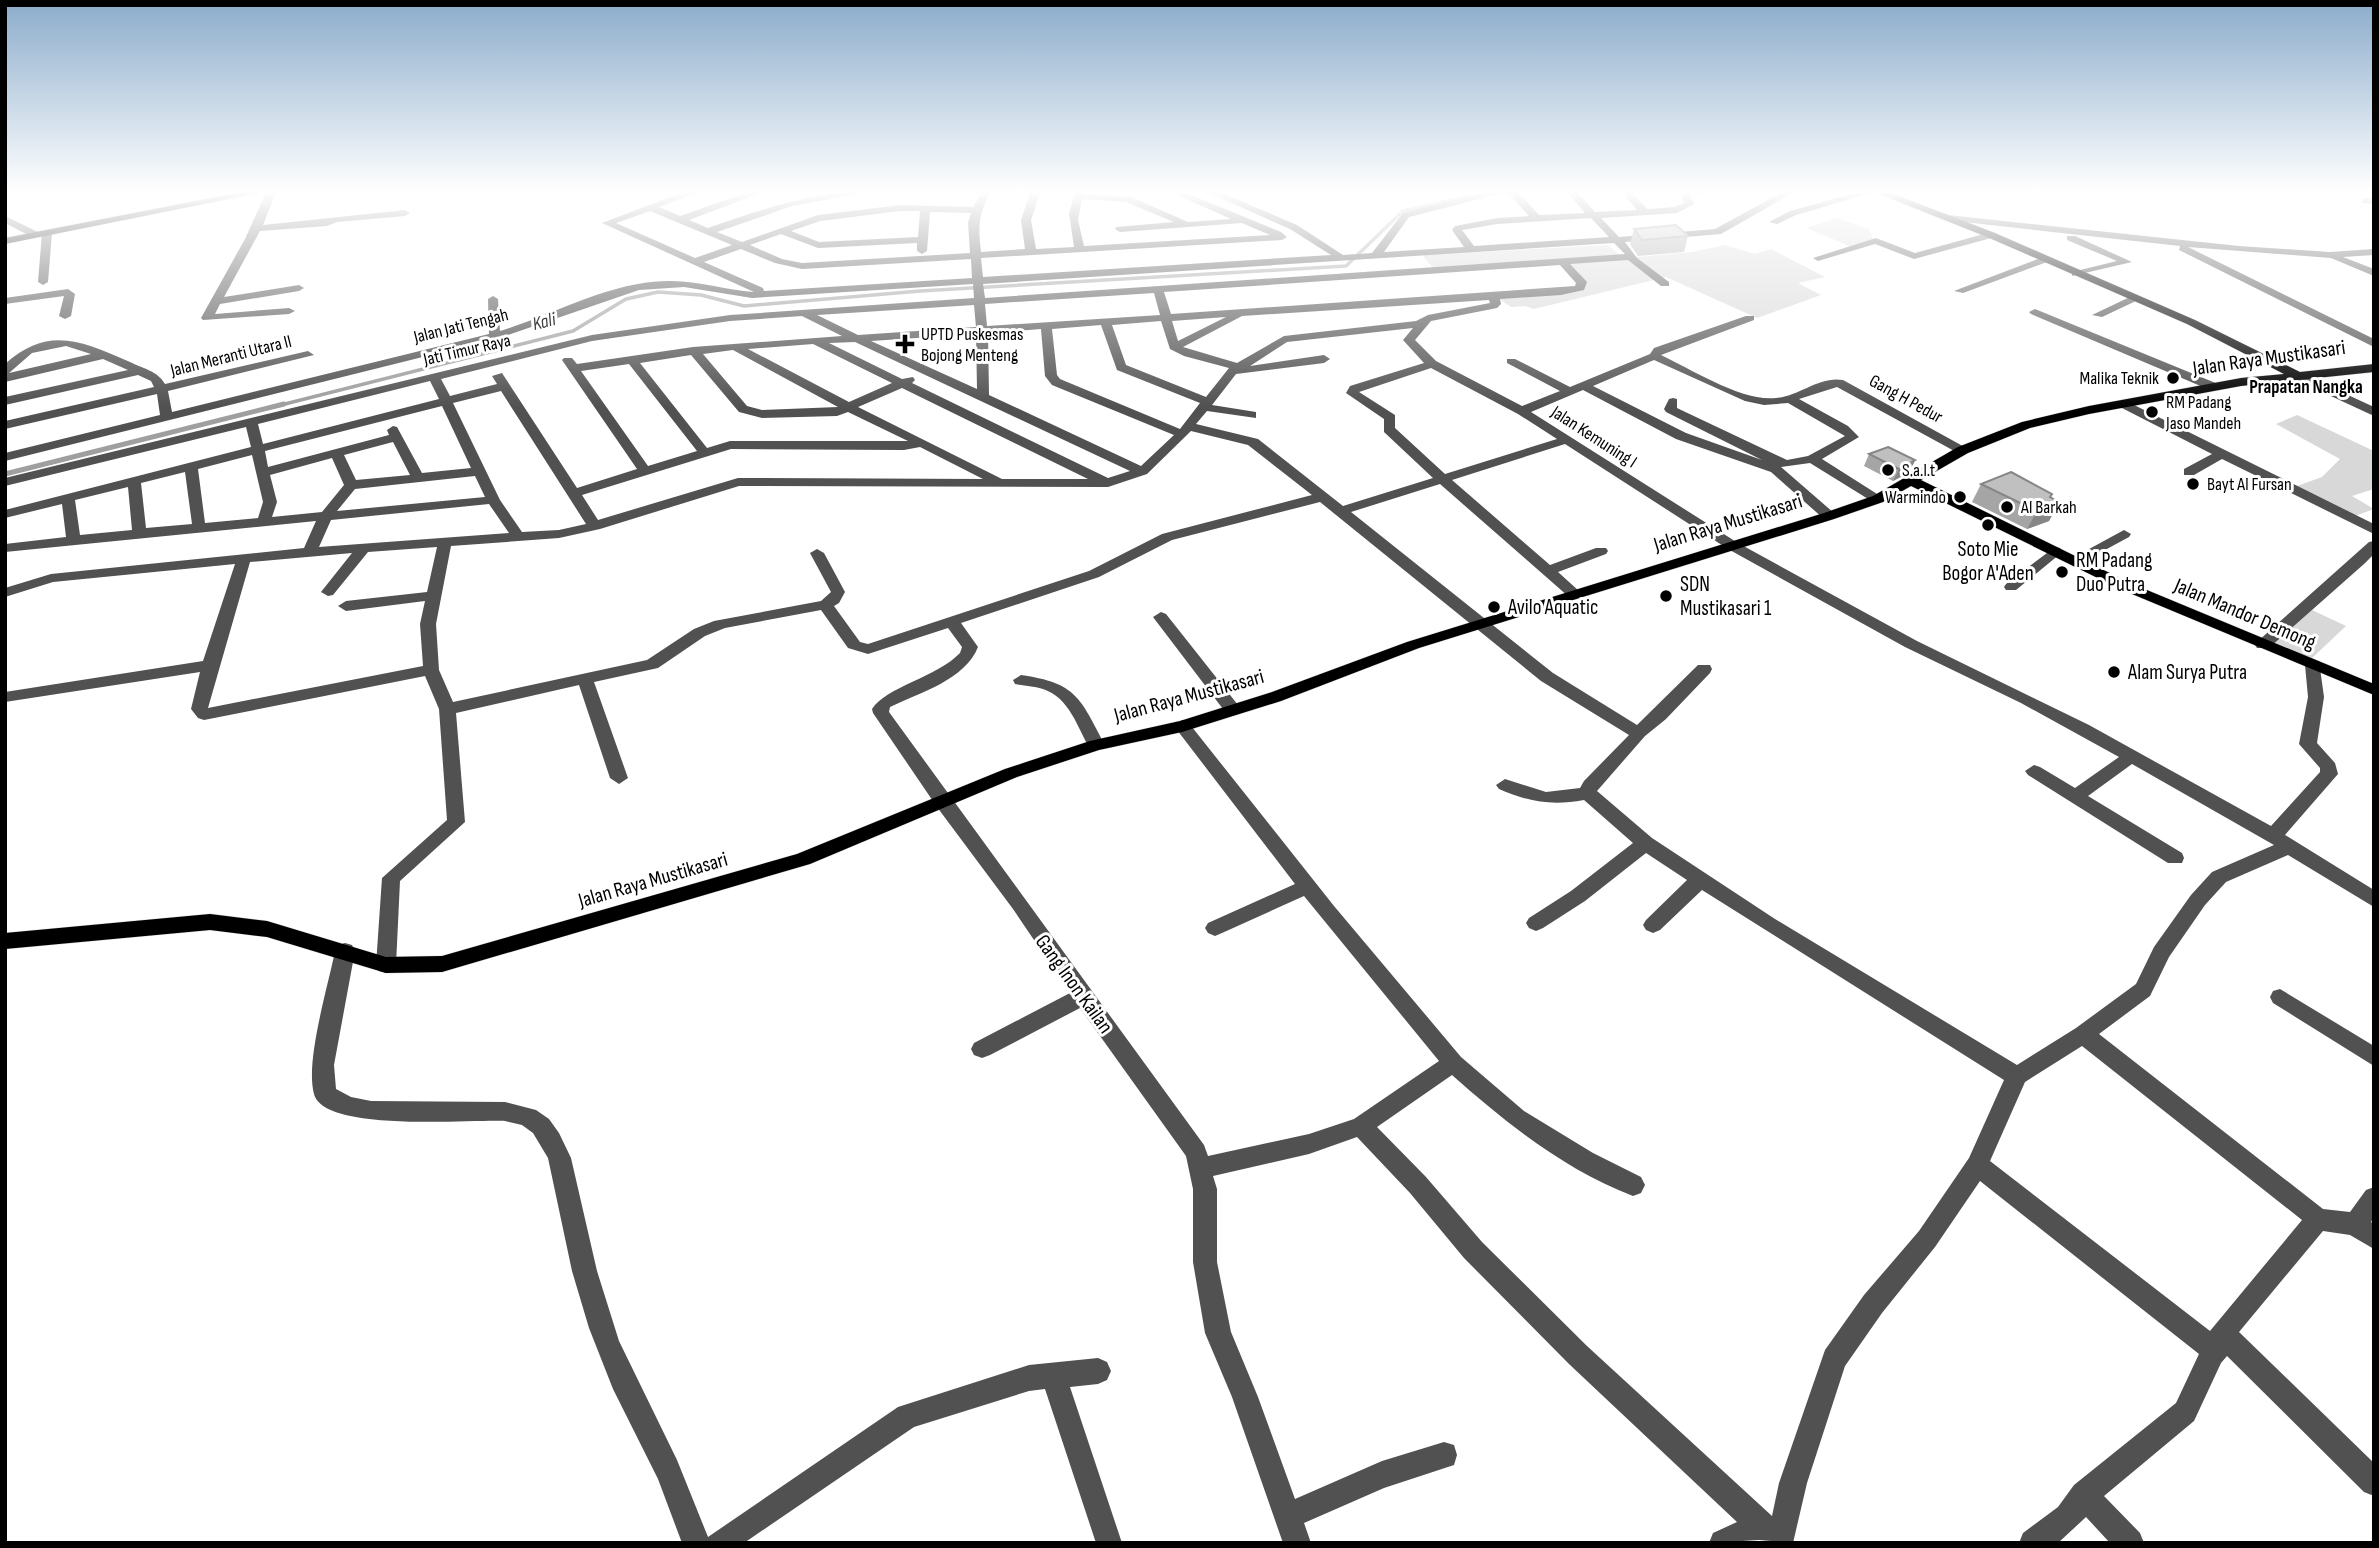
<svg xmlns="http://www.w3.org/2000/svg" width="2379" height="1548" font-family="'Sofia Sans Condensed',sans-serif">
<rect width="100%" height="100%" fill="#fff"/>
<path fill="#d8d8d8" d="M1837 218 1869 229 1873 240 1852 247 1806 228Z
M1608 245 1621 256 1433 268 1422 255Z
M1725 245 1755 254 1771 249 1825 277 1798 283 1821 295 1757 318 1666 277 1534 309 1525 306 1511 307 1498 298 1580 288 1564 264 1692 252Z
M2297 415 2374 451V489L2352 496 2374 509 2355 516 2297 486 2322 477 2340 459 2276 424Z
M2312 610 2346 626 2311 659 2273 645Z"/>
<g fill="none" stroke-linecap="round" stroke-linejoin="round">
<path stroke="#9f9f9f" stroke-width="3.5" d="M277 406 573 331 626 299 658 292 701 295 744 306 920 291 1346 266 1403 211 1465 197"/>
<path stroke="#9f9f9f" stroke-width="5" d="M5 474 284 404"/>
<g stroke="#dbdbdb" stroke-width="1">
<path id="major" d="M252 190H273L5 244V238Z
M1869 190H1883L1995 233 2195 320 2300 372 2374 364V372L2241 386 2089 414 2030 428 1968 453 1921 480 2130 583 2374 684V695L2120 589 1911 486 1883 502 1834 519 1419 648 1281 701 1182 732 1099 750 1017 777 810 864 442 972 386 973 267 937 210 930 5 949V933L210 914 267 921 386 957 442 956 797 854 1005 769 1090 741 1180 721 1269 693 1407 642 1824 513 1873 496 1958 447 2022 422 2089 406 2241 378 2284 374 2187 324 1987 237Z"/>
</g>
<path fill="#515151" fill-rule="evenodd" d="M267 190H277L263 225 405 210 410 213 405 216 337 222 327 226 260 231 224 297 299 285 304 288 299 291 220 304 215 314 289 308 295 311 289 314 203 320 201 318 245 239Z
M689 190H703L659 207 680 216 754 190H768L689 220 708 228C766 208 817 190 879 190L792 206 717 232 742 242 818 215 900 205 973 207 981 194 962 190H992C978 215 978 224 981 252L1025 249 1021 220 1031 190H1041L1031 220 1036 249 1074 247 1069 213 1076 190H1086L1084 194 1131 197 1188 222 1231 219 1166 190H1179L1281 232 1287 237 1282 240 981 258 983 277 1331 255 1290 229 1202 190H1215L1297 225 1343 255 1372 253 1403 213 1491 190H1516L1539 215 1585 213 1565 190H1575L1595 212 1637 210 1620 190H1630L1647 209 1675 207 1684 203 1679 190H1689L1694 204 1677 213 1601 218 1619 237 1715 229 1786 190H1798L1721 234 1625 242 1637 258 1669 282V286H1661L1628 260 1570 264 1587 282 1584 290 1561 295 1500 299 1501 304 1497 308 1431 321 1415 340 1436 361 1522 406 1560 391 1507 363V359H1515L1570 387 1650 354 1654 348 1746 316H1754V320L1661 355C1691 369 1742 402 1776 398 1800 396 1819 376 1843 380L1970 450 1963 454 1958 453 1837 387 1799 399 1848 426 1859 437 1822 459 1885 499 1878 503 1873 502 1810 463 1781 467 1834 513 1836 516 1829 520 1824 519 1771 472 1676 439 1583 390 1531 412 1738 543 1917 641 2089 725 2271 826 2320 772V768L2299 744 2308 697 2305 665 2307 661H2319L2324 697 2317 743 2335 763 2338 774 2285 835 2374 890V907L2288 855 2226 882 2205 905 2169 957 2150 996 2099 1034 2323 1209 2350 1212 2366 1190 2374 1187V1218L2371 1222 2374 1224V1249L2350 1235 2323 1231 2239 1332 2374 1463V1496L2364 1492 2227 1356 2221 1363 2194 1421 2104 1496 2140 1533 2144 1543H2110L2086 1517 2058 1543H2019L2023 1533 2058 1507 2074 1485 2176 1403 2199 1354 1980 1181 1935 1247 1882 1313 1845 1366 1807 1483 1793 1543 1759 1540 1709 1543 1713 1533 1737 1522 1569 1364 1464 1258 1410 1193 1357 1137 1309 1154 1213 1176 1217 1189V1262L1231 1332 1258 1397 1295 1499 1382 1461 1444 1442 1454 1445 1457 1455 1454 1465 1384 1488 1304 1523 1311 1543H1283L1232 1397 1205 1333 1193 1262V1189L1186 1156 1080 1008 990 1055 982 1058 974 1055 971 1049 974 1043 1070 993 1013 909 937 807 873 713 872 709C886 687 937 677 960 653L962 647 948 628 868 654 848 648 821 610 725 628 705 636 658 668 594 682 628 778 619 784 610 778 579 685 456 713 465 822 400 881 396 965 393 971 386 973 379 971 376 965 382 878 447 820 439 709 425 676 204 720 198 718 191 709 200 672 5 702V692L203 661 235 564 53 582 5 597V588L51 574 304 548 316 521 5 552V544L66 537 62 504 5 518V510L251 447 246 427 5 486V478L592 335 730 315 974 298 973 284 752 298 684 287 639 290 499 338 5 461V453L160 415 157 394 5 429V421L154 387 151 381 138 375 5 405V397L128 370 103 359 5 382V364C48 325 82 341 130 362 142 368 158 371 165 384L308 351 314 355 168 391 172 412 489 334 488 299 493 296 498 299 500 331C555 314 609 282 667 281 696 280 725 290 754 292L602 223ZM1507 192 1529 216 1497 218 1455 226 1452 230 1464 247 1384 252 1409 217ZM1082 199 1126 202 1174 222 1116 227 1115 229 1120 232 1242 223 1270 235 1084 246 1078 220ZM650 211 732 245 695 258 616 223ZM900 211H920L918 237 819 242 791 231 820 221ZM930 212 971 213 968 223 970 253 802 263 782 259 750 245 781 234 818 248 917 243V251L922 254 927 251ZM1591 218 1609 237 1474 246 1462 230 1497 224ZM1614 243 1625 254 985 298 983 284ZM741 249 775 263 802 269 971 259 972 278 764 291 763 288 704 262ZM1560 265 1576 283 1575 286 1171 314 1164 292ZM1154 293 1160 315 987 326 985 304ZM1489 300 1490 303 1428 315 1416 321 1284 336 1237 363 1183 347 1242 316ZM974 305 976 327 858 335 817 315ZM802 316 842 336 693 347 577 364 572 358H564L562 360 637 469 577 488 502 373 492 376 497 384 450 396 441 379 592 341 730 321ZM1226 317 1178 341 1172 321ZM1161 321 1170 349 1184 356 1229 368 1206 397 1126 365 1112 325ZM1101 325 1117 370 1200 403 1180 429 1060 379 1057 375 1052 329ZM1413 328 1403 340 1424 363 1350 386 1346 393 1384 419V432L1433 478 1343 506 1258 439 1196 424 1207 411 1256 418V412L1212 405 1236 374 1324 363 1330 359 1324 355 1250 366 1287 342ZM1041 329 1045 376 1052 385 1174 435 1141 466 989 395 988 333ZM976 334 977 389 871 341ZM855 342 1130 471 1108 478 912 383 915 380 913 377 902 379 829 343ZM813 344 892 383 849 402 748 349ZM66 346 91 354 9 373 32 353ZM733 350 838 407 762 410 747 406 703 354ZM691 355 739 412 762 418 837 416 848 412 908 441H730L707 448 640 363ZM1654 360 1745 401 1764 405 1788 403 1845 436 1808 456 1787 460 1679 409 1677 408V399L1673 398 1669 399 1664 409 1666 412 1762 460 1686 433 1593 386ZM629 364 697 451 648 466 581 371ZM1431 368 1518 414 1557 439 1445 474 1395 428V415L1359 392ZM430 381 439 399 263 444 258 424ZM902 388 1088 479H1002L858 407ZM501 391 586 524 559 530 522 532 500 500 453 403ZM442 406 471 468 422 473 397 427 393 426 387 430 389 435 268 467 265 451ZM1191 431 1248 445 1312 495 1162 534 1089 571 868 644 860 642 834 606 839 603 845 592 824 553 817 549 810 553 831 592 821 601 714 621 694 629 647 660 453 702 439 670 436 624 451 546 559 538 600 529 739 486 1108 487 1147 474ZM393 442 410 475 356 480 344 455ZM1565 444 1728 549 1905 647 2021 703 2119 757 2075 788 2040 767 2034 765 2025 771 2028 775 2168 863H2182L2184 858 2182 853 2088 796 2132 764 2274 845 2212 872 2191 895 2154 947 2136 984 2076 1028 2017 1065 1775 919 1652 838 1597 791 1645 736 1666 719 1710 673 1712 669 1710 665H1698L1637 725 1553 673 1351 512 1440 484 1569 597H1579L1582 594 1579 591 1558 572 1606 554 1608 551 1606 548H1596L1550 565 1452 480ZM920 447 983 479 738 478 598 520 582 495 731 449 904 450ZM252 455 263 502 258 518 205 523 198 469ZM332 458 344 485 322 512 272 517 277 502 270 475ZM185 472 192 524 146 528 141 483ZM475 476 485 497 337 511 355 489ZM128 487 132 530 80 535 75 500ZM1320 502 1541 681 1629 735 1584 781 1580 788 1546 792 1505 779 1496 785 1499 789C1529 802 1552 806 1584 800L1633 843 1571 891 1529 918 1526 923 1529 928 1536 931 1543 928 1585 901 1646 853 1687 880 1646 920 1643 925 1646 930 1653 933 1660 930 1702 890 2004 1080 1969 1158 1919 1231 1864 1295 1825 1350 1779 1483 1772 1516 1587 1346 1482 1242 1426 1177 1377 1127 1452 1075C1506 1123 1565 1170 1633 1196L1641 1193 1645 1185 1641 1177 1593 1153 1524 1111 1461 1057 1334 906 1188 722 1182 720 1174 726 1295 884 1208 923 1205 928 1208 933 1215 936 1222 933 1304 896 1439 1061 1354 1119 1309 1134 1208 1156 1204 1145 889 712 890 707C919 693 965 680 978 647L961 623 1099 577 1172 540ZM489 504 509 533 319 547 331 520ZM437 547 427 592 346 601 338 606 346 611 425 601 420 624 423 666 208 708 250 562 352 553 321 592 328 596 333 595 368 552ZM2082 1046 2302 1220 2210 1331 1990 1161 2025 1082Z
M1865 190 1878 191 1796 215 1777 224 1769 222 1790 211Z
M2365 198H2374V204L2362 203V199Z
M1948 215 2239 246 2330 252 2374 249V255L2343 257 2374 269V276L2331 258 2188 247 2374 339V347L2179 250 2180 246 1945 220 1943 218Z
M5 216 40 233 41 235 32 237 5 223Z
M47 230 52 233 48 282 43 285 38 282 42 233Z
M1991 232 1995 233V237L1914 259 1875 244 1818 261 1813 258 1876 238 1915 253Z
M2067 236H2075L2132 262 2072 276V272L2117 261 2067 240Z
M2043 257 2047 258V262L1963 293 1954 291Z
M68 289 75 294 71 316 65 319 59 316 64 296 5 304V298Z
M2134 295 2139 298 2138 300 2102 317 2092 315Z
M2035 309 2218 384 2220 387 2210 390 2031 314 2029 312Z
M2296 371 2374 407V416L2292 378 2290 375Z
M2124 400 2374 524V534L2222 459 2194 475H2184V469L2212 454 2120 407 2118 404Z
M2124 530 2131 534 2129 537 2081 563H2071L2069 560Z
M2374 541V554L2364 564 2269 648H2257L2255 645 2257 642 2369 542Z
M2055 547 2060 548 2062 551 2060 554 2016 590H2006L2004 587 2006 584Z
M1161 612 1166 614 1238 705 1240 709 1238 713H1226L1153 617Z
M1021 675C1077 683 1080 698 1105 745L1102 749H1090C1077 727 1070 698 1043 689 1034 686 1024 686 1015 684L1013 680Z
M345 943 352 945 355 951 334 1065 336 1089 351 1097 371 1101 505 1102 536 1110 549 1119 559 1133 571 1158 597 1271 619 1341 677 1460 708 1537 898 1407 1029 1365 1098 1358 1107 1362 1111 1371 1107 1380 1098 1384 1070 1387 1122 1543H1096L1045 1389 1029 1391 914 1427 744 1543H682L658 1479 613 1389 589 1328 572 1271 548 1158 533 1133 522 1125 505 1121C472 1119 324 1133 314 1094 305 1061 328 987 335 951L338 945Z
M2280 989 2374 1046V1066L2273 1003 2270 997 2273 991Z"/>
<use href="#major" fill="#000" fill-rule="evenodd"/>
</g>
<path fill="#a5a5a5" d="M1691 190H1706L1700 196 1694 195Z
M1634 229 1688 236 1684 252 1638 256 1630 244Z
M1869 454 1915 460 1910 472 1893 481 1864 466Z
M1981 484 2050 497 2059 502 2049 521 2027 529 1972 502Z"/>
<path fill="#868686" d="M1915 460 1910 472 1893 481 1899 469Z
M2059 502 2049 521 2027 529 2037 511Z"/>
<path fill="#c0c0c0" stroke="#868686" stroke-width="2" d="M1676 225 1688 236 1642 240 1634 229Z
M1888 447 1915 460 1899 469 1869 454Z
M2011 472 2052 494 2050 497 2059 502 2037 511 1981 484Z"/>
<linearGradient id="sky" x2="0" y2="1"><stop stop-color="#8baccb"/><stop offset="0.47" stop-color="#fff"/><stop offset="1" stop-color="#fff" stop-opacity="0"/></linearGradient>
<rect width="2379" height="407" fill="url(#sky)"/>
<g fill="#000" stroke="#fff" stroke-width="2.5">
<path d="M901.5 333.5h7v7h7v7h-7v7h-7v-7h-7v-7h7z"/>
<circle cx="2173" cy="378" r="7"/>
<circle cx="2152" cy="412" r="7"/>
<circle cx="1888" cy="470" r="7"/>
<circle cx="2193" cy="484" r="7"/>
<circle cx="1960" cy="497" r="7"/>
<circle cx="2007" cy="507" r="7"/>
<circle cx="1988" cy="525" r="7"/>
<circle cx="2062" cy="572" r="7"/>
<circle cx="1666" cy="596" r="7"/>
<circle cx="1494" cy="607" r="7"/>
<circle cx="2114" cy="672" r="7"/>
</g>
<g text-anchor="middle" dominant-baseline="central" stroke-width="6" stroke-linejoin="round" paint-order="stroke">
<g font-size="18" fill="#000" stroke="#fff">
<text transform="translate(461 326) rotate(-14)">Jalan Jati Tengah</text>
<text transform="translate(467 350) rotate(-13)">Jati Timur Raya</text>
<text transform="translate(231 356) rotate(-14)">Jalan Meranti Utara II</text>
<text transform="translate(1906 399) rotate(29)">Gang H Pedur</text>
<text transform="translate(1594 437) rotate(33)">Jalan Kemuning I</text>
</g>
<g font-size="18" fill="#000" stroke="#fff" text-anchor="start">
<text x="921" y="334">UPTD Puskesmas<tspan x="921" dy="21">Bojong Menteng</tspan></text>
<text x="2159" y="378" text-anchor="end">Malika Teknik</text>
<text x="2166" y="402">RM Padang<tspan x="2166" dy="21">Jaso Mandeh</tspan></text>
<text x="1902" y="470">S.a.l.t</text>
<text x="2207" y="484">Bayt Al Fursan</text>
<text x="1946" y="497" text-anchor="end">Warmindo</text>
<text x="2021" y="507">Al Barkah</text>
</g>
<g font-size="19" font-style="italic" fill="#404040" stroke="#fff">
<text transform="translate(544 322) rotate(-14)">Kali</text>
</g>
<g font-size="19" font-weight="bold" fill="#000" stroke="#fff">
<text x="2306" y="387">Prapatan Nangka</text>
</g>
<g font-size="21" fill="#000" stroke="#fff">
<text transform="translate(2269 358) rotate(-8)">Jalan Raya Mustikasari</text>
<text transform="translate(1728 523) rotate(-17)">Jalan Raya Mustikasari</text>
<text transform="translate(2245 614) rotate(23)">Jalan Mandor Demong</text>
<text transform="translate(1189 696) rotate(-15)">Jalan Raya Mustikasari</text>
<text transform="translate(653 880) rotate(-16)">Jalan Raya Mustikasari</text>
<text transform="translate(1074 984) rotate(54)">Gang Inon Kailan</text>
</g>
<g font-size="21" fill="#000" stroke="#fff" text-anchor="start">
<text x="1988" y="549" text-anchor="middle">Soto Mie<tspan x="1988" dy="24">Bogor A'Aden</tspan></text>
<text x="2076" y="560">RM Padang<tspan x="2076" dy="24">Duo Putra</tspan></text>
<text x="1680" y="584">SDN<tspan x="1680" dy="24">Mustikasari 1</tspan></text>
<text x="1508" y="607">Avilo Aquatic</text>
<text x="2128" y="672">Alam Surya Putra</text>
</g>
</g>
<rect width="2379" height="1548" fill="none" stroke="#000000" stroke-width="14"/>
</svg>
